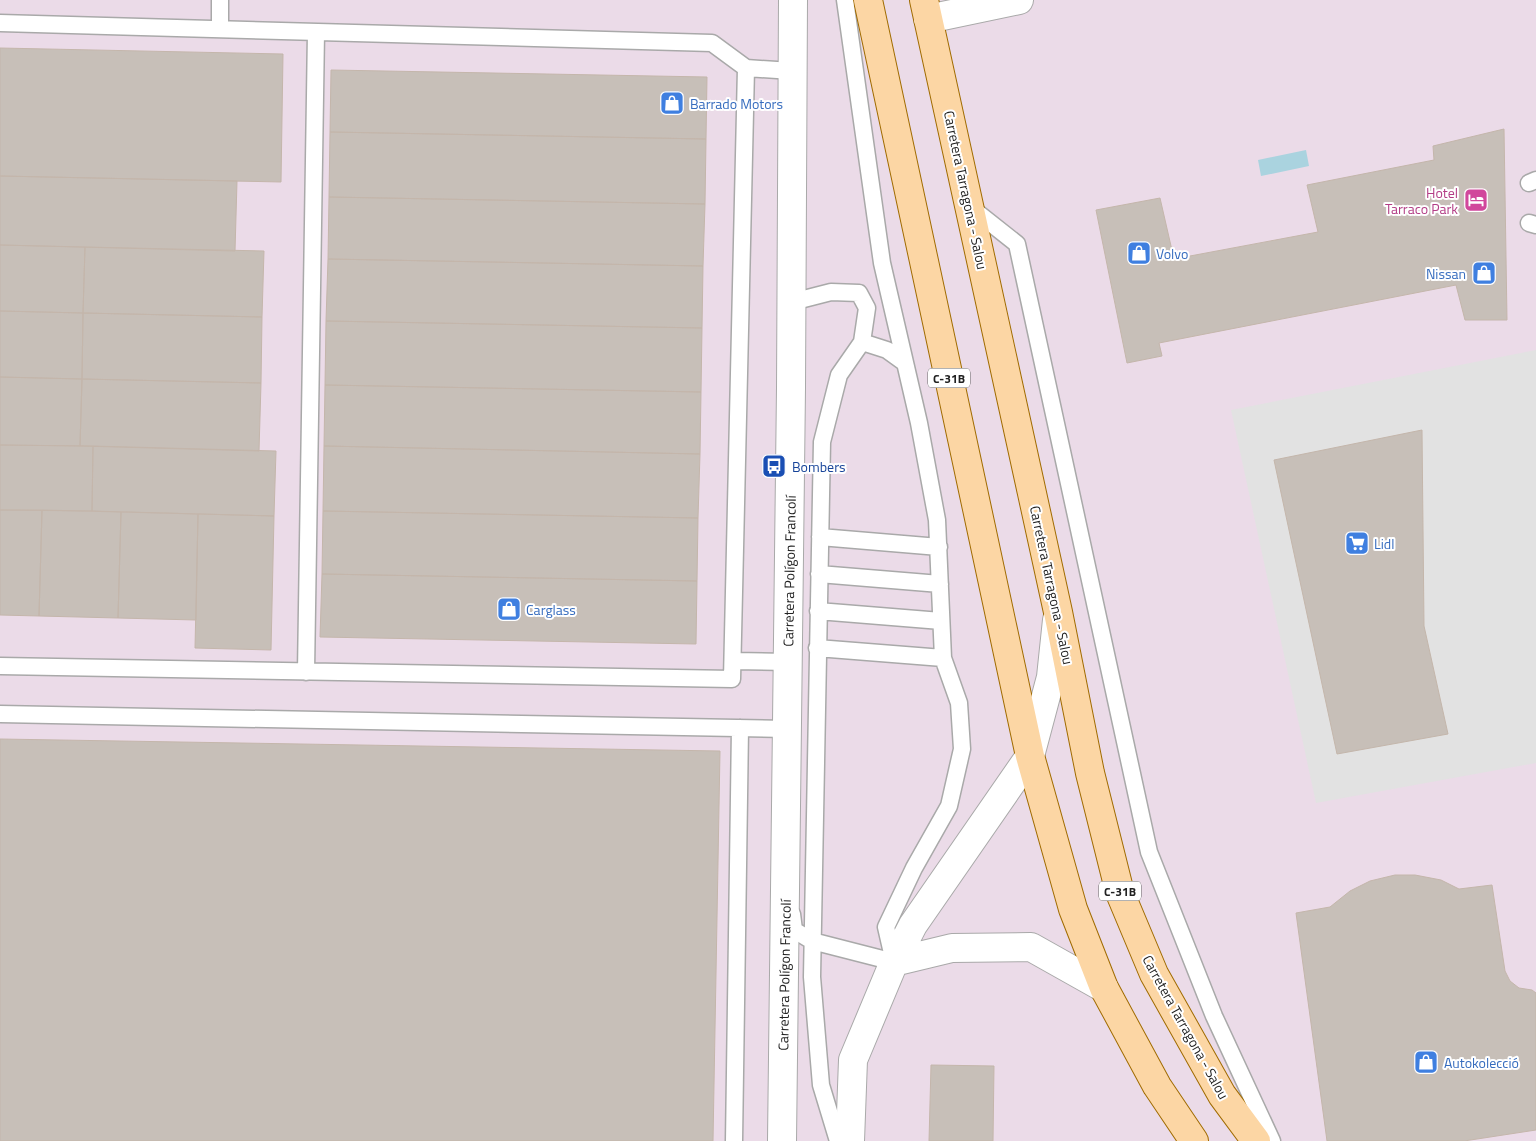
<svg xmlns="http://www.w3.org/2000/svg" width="1536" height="1141" font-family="'Titillium Web',sans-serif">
<rect width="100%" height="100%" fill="#f2efe9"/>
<path fill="#ebdbe8" d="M0 0H1536V1141H0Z"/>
<path fill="#e2e2e2" d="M1536 350V763L1316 803 1231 410Z"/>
<path fill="#aad3df" d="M1306 150 1309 166 1261 176 1258 160Z"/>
<path fill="#c7bfb8" stroke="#c4b6ab" d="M0 48 283 54 281 182 0 176Z
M331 70 707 77 706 139 330 132Z
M1504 129 1507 320H1465L1456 285 1159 343 1162 356 1127 363 1096 210 1160 198 1174 259 1318 232 1307 185 1434 160 1433 146Z
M330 132 706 139 705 204 329 197Z
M0 176 237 181 235 251 0 245Z
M329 197 705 204 703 266 328 259Z
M0 245 85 247 83 313 0 311Z
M85 247 264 251 262 317 83 313Z
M328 259 703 266 702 328 326 321Z
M0 311 83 313 82 379 0 377Z
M83 313 262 317 261 383 82 379Z
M326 321 702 328 701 392 325 385Z
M0 377 82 379 80 446 0 445Z
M82 379 261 383 259 451 80 446Z
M325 385 701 392 700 454 324 446Z
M1422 430 1424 626 1448 734 1337 754 1274 460Z
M0 445 93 446 92 511 0 510Z
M93 446 276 451 274 516 92 511Z
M324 446 700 454 698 518 323 511Z
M0 510H42L39 616 0 615Z
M42 510 121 512 118 618 39 616Z
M323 511 698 518 697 581 322 574Z
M121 512 198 514 196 620 118 618Z
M198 514 274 516 271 650 195 648Z
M322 574 697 581 696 644 320 637Z
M0 739 720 751 713 1141H0Z
M1395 875H1415L1441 880 1459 889 1492 885 1505 971 1510 981 1519 988 1532 990 1536 993V1130L1464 1141H1327L1296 913 1330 907 1350 891 1370 881Z
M931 1065 994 1066 993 1141H929Z"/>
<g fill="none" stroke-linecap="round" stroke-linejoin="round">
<g stroke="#a9a9a9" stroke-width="19">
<path id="service" d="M0 23 712 43 746 68 792 71
M220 29V0
M1529 183 1536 180
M969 206 1017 244 1149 852 1214 1016 1272 1141
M1529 223 1536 225
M792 302 831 292 859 293 867 308 862 342 839 375 822 442 812 977 821 1085 838 1141
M862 342 887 350 905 363
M820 537 939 547
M819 574 940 584
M818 611 941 621
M817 648 943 658
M733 661 788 662
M0 666 732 679 746 68
M306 672 316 32
M0 714 787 729
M792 914 794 930 812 941 894 962 886 927 914 868 949 806 962 749 959 703 943 658 937 520 919 423 882 263 845 0
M734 1141 740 728"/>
</g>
<g stroke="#a9a9a9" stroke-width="30">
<path id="minor" d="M928 19 1019 0
M894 962 952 948 1031 947 1104 988
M782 1141 791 388 793 0
M850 1141 853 1060 894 962 913 925 1030 756 1051 677 1057 620"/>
</g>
<g stroke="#a06b00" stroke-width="30">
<path id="primary" d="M868 0 1030 756 1073 909 1104 988 1157 1086 1194 1141
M924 0 1058 612 1090 773 1120 893 1154 974 1222 1095 1256 1141"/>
</g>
<use href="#service" stroke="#fff" stroke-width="16"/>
<use href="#minor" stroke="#fff" stroke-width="28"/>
<use href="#primary" stroke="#fcd6a4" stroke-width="28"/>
</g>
<defs>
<g id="shop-square" transform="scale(1.25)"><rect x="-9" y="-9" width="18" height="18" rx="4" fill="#3f7fe0" stroke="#fff"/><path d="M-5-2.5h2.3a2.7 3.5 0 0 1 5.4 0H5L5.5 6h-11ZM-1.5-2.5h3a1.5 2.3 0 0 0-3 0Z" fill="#fff"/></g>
<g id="hotel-square" transform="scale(1.25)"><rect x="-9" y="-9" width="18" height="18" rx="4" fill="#d1479c" stroke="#fff"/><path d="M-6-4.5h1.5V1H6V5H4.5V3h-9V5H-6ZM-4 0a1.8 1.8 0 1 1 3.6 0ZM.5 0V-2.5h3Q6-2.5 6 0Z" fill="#fff"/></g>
<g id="bus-square" transform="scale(1.25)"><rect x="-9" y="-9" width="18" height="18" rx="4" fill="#1a4fb4" stroke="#fff"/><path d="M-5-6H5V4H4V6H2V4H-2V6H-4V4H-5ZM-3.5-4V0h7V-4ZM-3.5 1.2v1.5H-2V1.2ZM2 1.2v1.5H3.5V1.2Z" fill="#fff"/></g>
<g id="supermarket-square" transform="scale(1.25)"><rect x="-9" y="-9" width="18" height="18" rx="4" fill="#3f7fe0" stroke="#fff"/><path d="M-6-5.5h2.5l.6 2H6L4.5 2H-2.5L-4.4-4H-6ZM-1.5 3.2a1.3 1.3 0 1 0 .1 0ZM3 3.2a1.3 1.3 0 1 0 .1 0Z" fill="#fff"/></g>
</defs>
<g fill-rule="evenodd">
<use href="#shop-square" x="672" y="103"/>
<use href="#hotel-square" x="1476" y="200"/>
<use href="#shop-square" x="1139" y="253"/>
<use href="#shop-square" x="1484" y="273"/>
<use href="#bus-square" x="774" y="466"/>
<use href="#supermarket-square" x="1357" y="543"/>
<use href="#shop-square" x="509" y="609"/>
<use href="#shop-square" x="1426" y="1062"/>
</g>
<g text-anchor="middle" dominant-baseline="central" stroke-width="4" stroke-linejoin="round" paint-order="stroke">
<g fill="#fff" stroke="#646464" stroke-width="1">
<rect x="928" y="368.5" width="42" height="19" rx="4"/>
<rect x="1099" y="881.5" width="42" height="19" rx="4"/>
</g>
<g font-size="12" font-weight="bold" fill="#222">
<text x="949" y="378">C-31B</text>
<text x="1120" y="891">C-31B</text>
</g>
<g font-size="14" fill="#366cbe" stroke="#fff" text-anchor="start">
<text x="690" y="103">Barrado Motors</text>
<text x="1156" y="253">Volvo</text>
<text x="1466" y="273" text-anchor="end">Nissan</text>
<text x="1374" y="543">Lidl</text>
<text x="526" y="609">Carglass</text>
<text x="1444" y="1062">Autokolecció</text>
</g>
<g font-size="14" fill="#222" stroke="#fff">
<text transform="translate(966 190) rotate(78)">Carretera Tarragona - Salou</text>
<text transform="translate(789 571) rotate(-89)">Carretera Polígon Francolí</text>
<text transform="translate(1052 585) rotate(78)">Carretera Tarragona - Salou</text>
<text transform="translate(784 975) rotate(-89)">Carretera Polígon Francolí</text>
<text transform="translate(1186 1027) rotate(61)">Carretera Tarragona - Salou</text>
</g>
<g font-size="14" fill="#b23c85" stroke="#fff" text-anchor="end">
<text x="1458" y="192">Hotel<tspan x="1458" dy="16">Tarraco Park</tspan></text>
</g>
<g font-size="14" fill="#164399" stroke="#fff" text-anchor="start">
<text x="792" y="466">Bombers</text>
</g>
</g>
</svg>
